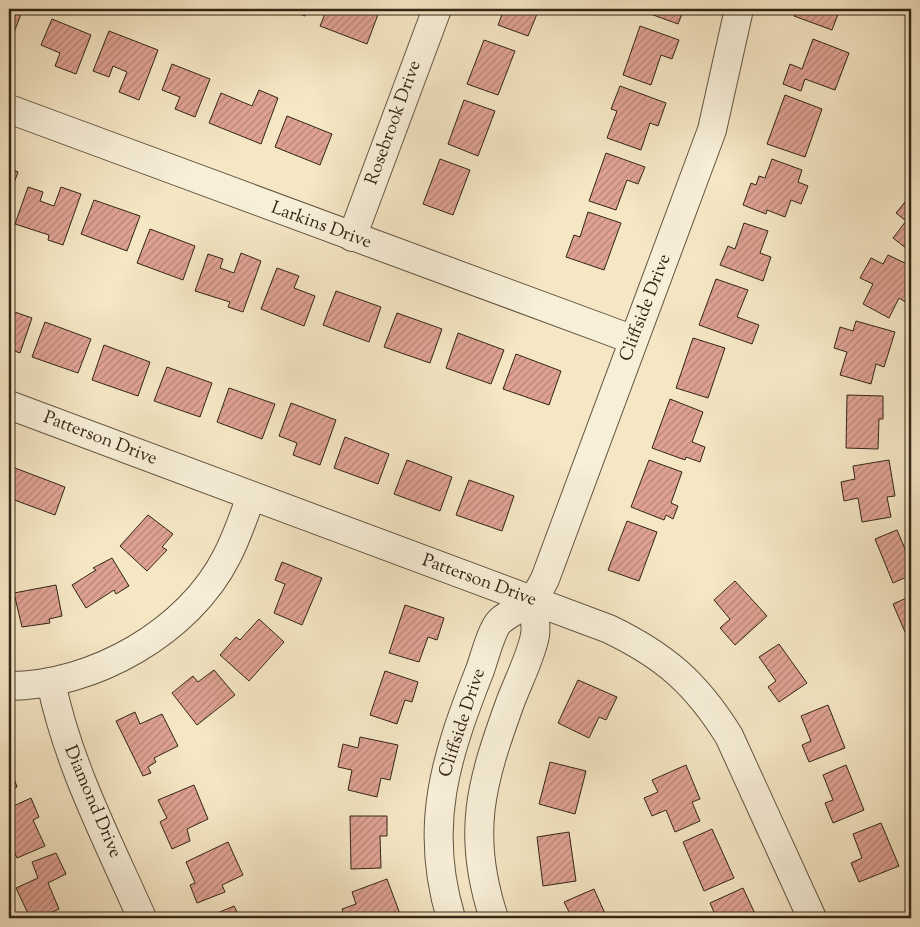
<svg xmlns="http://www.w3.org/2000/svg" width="920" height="927" font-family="'Sorts Mill Goudy',serif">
<defs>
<pattern id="building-hatch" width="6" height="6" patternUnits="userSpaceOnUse" patternTransform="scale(1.25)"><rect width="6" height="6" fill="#dfa293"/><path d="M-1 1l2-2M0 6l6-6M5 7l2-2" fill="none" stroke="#b58477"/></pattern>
</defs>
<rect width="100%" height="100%" fill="#f5e6c4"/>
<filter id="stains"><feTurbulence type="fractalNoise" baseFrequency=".004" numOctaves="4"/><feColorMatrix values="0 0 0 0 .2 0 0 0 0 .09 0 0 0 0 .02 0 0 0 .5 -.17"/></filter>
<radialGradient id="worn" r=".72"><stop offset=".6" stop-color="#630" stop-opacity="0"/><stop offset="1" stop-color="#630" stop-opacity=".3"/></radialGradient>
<path fill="url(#building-hatch)" stroke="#322515" d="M9 9H23L9 45Z
M287 9H308L305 16Z
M327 9H380L367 44 320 26Z
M504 9H539L528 36 498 25Z
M646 9H684L678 24 645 12Z
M797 9H840L832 30 794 16Z
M52 19 91 35 76 74 55 66 60 53 41 45Z
M640 26 679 40 672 59 661 55 651 85 623 75Z
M109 31 158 50 139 100 119 92 127 72 113 66 109 77 93 71Z
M813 39 849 53 835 90 805 79 801 91 783 84 790 64 802 69Z
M484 40 515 51 498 95 467 84Z
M172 64 210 79 195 117 175 109 180 97 162 90Z
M620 86 666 103 658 126 650 123 641 150 607 138 617 111 611 109Z
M259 90 278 98 261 144 209 123 221 93 252 106Z
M785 95 822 109 805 157 767 144Z
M464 100 495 111 478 156 448 144Z
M287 116 332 134 320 165 275 147Z
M606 153 645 167 638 184 627 180 616 210 589 201Z
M440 159 470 170 453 215 423 204Z
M772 159 802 170 798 182 808 186 801 204 791 200 785 217 767 210 766 214 743 205 751 183 756 185 759 176 765 178Z
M9 168 18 172 9 197Z
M28 187 43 192 40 201 54 206 61 187 81 194 63 245 48 240 49 235 15 224Z
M910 196 911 197V252L893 238 906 221 896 213Z
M94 200 140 216 127 251 81 234Z
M588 212 621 223 604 270 566 257 574 235 580 237Z
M744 223 768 231 760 253 771 257 763 281 720 265 728 246 735 249Z
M150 229 195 246 183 280 137 263Z
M241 253 261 261 243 312 228 307 230 302 195 291 208 254 223 259 220 268 234 273Z
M888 255 911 266V294L907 303 899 298 889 318 863 304 873 284 860 278 871 258 883 264Z
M277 268 299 276 294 288 315 296 304 326 261 309Z
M716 279 748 290 737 317 759 325 752 344 699 325Z
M336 291 381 307 369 342 323 325Z
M9 310 32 318 20 353 9 349Z
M397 313 442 329 430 363 384 347Z
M856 321 895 332 884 367 876 364 871 384 840 375 847 352 834 348 840 327 853 331Z
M45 322 91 339 78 373 32 357Z
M458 333 504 350 491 384 446 368Z
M693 338 725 348 708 398 676 388Z
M104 345 150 362 138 396 92 380Z
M516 354 561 371 549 405 503 389Z
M167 367 212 383 200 417 154 401Z
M229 388 275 404 262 439 217 422Z
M847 395 883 396V419H879L878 449 846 448Z
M670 399 703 412 692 442 705 447 700 462 686 457 685 460 652 448Z
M291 403 336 420 320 465 293 455 297 443 279 436Z
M345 437 389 454 378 484 334 468Z
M407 460 452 477 440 511 394 494Z
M649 460 682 472 671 503 678 506 673 519 666 515 664 520 631 507Z
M889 460 895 496 887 497 891 517 862 522 858 498 844 501 841 482 855 479 853 466Z
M15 468 65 487 55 515 9 498V485Z
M469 480 514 496 502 531 456 515Z
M148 515 173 534 162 547 167 550 147 571 120 546Z
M627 521 657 532 639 581 608 570Z
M897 530 908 556 911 554V575L893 583 875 539Z
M112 558 129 586 116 594 114 590 86 608 72 585 96 570 93 568Z
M282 562 322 578 302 625 274 613 285 584 275 580Z
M735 581 767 616 735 645 720 628 730 619 714 600Z
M56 585 62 616 49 619 50 623 22 627 14 593Z
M911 596V646L893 604Z
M405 605 444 618 437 640 428 637 419 662 389 653Z
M259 619 284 642 249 681 220 655 236 637 240 640Z
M779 644 807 683 779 702 768 687 776 681 759 657Z
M214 670 235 695 197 725 172 693 193 676 198 682Z
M385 671 418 682 412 702 405 700 397 724 370 715Z
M578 680 617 697 606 720 599 717 589 738 558 723Z
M828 705 845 748 809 762 802 745 811 741 801 716Z
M135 712 140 724 162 714 178 746 154 758 156 762 148 767 151 773 143 776 116 721Z
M360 737 398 745 390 780 381 778 377 797 348 790 352 770 338 767 343 744 358 748Z
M550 762 586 771 575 814 539 804Z
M9 764 17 787 9 791Z
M686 765 700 799 692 802 700 821 675 832 666 810 652 816 644 798 658 792 652 780Z
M846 765 864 810 833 823 825 803 833 800 823 775Z
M194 785 208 819 187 829 190 841 172 849 160 822 167 818 158 800Z
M31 798 39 817 33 820 45 846 17 858 9 840V808Z
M350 816H387V836H380L381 868 351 869Z
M881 823 899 866 859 882 851 863 862 858 853 834Z
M712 829 734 878 704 891 683 842Z
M569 832 576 881 543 886 537 837Z
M228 842 243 875 222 885 225 892 197 903 190 885 195 883 186 862Z
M56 853 66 874 48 883 59 909 39 918H30L16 888 38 878 32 862Z
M387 879 400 914 392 918H345L342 909 356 904 352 892Z
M743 888 757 918H699L714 912 710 903Z
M594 889 607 918H572L564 902Z
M234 906 240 918 208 917Z"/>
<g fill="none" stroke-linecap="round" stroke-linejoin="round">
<g stroke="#635541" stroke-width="30">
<path id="minor" d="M9 109 634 340
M352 237 437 9
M9 405 609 629C665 656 696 683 729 736L812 918
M533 601 545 579 712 130 739 9
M51 682C68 765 108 841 142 918
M9 686C93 686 189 632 227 556 237 537 244 516 251 496
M451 918C423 826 446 756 480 670 484 659 492 628 500 621 509 613 522 607 533 601 533 611 537 625 535 635 532 654 517 684 510 703 481 783 466 834 494 918"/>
</g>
<use href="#minor" stroke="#f8efd9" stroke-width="28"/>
</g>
<g text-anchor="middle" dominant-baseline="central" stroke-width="4" stroke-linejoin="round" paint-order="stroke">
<g font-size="18" fill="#322515" stroke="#f8efd9">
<text transform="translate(394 123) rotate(-70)">Rosebrook Drive</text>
<text transform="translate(321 226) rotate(20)">Larkins Drive</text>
<text transform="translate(646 308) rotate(-69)">Cliffside Drive</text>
<text transform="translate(100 439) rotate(21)">Patterson Drive</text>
<text transform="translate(479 581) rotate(20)">Patterson Drive</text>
<text transform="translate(463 723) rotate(-72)">Cliffside Drive</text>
<text transform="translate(92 802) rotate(67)">Diamond Drive</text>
</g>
</g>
<rect width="920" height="927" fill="none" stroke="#f5e6c4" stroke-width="30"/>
<rect x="10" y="10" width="900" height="907" fill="none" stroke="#322515" stroke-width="2.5"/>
<rect x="15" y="15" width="890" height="897" fill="none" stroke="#322515"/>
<rect width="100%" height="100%" filter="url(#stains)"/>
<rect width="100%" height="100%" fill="url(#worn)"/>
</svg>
